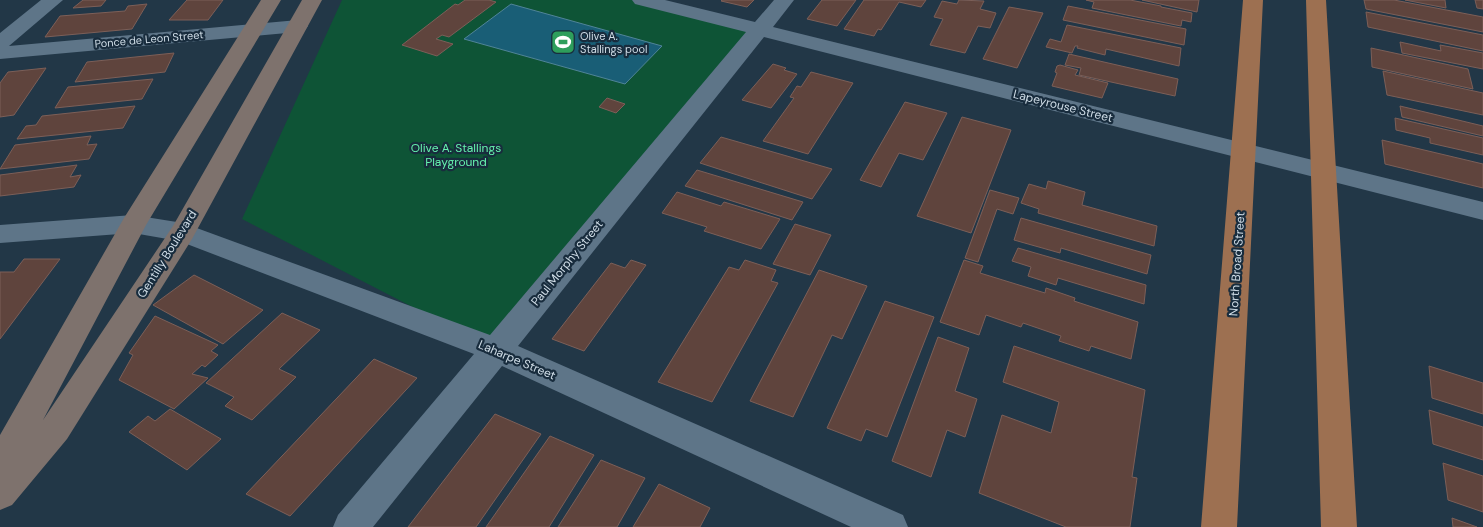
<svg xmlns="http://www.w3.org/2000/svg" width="1483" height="527" font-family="'DM Sans',sans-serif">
<rect width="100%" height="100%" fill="#223747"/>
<path fill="#0e5436" d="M342 0H642L760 29 496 350 242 219Z"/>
<path fill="#195e76" stroke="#508498" d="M511 4 662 46 625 84 464 39Z"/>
<path fill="#5f443d" stroke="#7c5f58" d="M83 0H106L101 6 73 8Z
M187 0H223L208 20H169Z
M465 0H489L496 2 449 37 442 35 436 39 453 44 437 56 402 45 455 4 458 5Z
M722 0H754L747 7 721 1Z
M822 0H856L837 26 807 19Z
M864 0H926L921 7 899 2 881 30 878 29 874 36 844 29Z
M959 0 984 1 980 9 996 13 990 28 978 26 965 53 930 45 943 19 934 17 942 1 957 4Z
M1086 0H1130L1161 6V7L1192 13 1191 22 1182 20 1181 26 1092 8 1094 2Z
M1142 0H1199L1197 12Z
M1364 0H1394L1483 17V32L1366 9Z
M1405 0H1445L1446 8Z
M1475 0H1483V9L1477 8Z
M147 4 132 29 45 37 60 16 125 11 128 6Z
M1068 6 1186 29 1184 45 1063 20Z
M1009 7 1043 13 1017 68 983 59Z
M1366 12 1483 35V51L1368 27Z
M1067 25 1181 48 1179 66 1106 49 1105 55 1077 48 1078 46H1075L1072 53 1046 47 1050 39 1061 42Z
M1400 42 1441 51 1440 45 1483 53V69L1402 53Z
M1371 48 1468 69 1473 89 1372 67Z
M174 53 165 72 75 82 87 62Z
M1069 54 1178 79 1175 96 1079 75 1081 68 1065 65Z
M773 64 786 68 784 70 797 74 771 108 742 100Z
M1060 65 1078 70 1075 75 1108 83 1102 98 1052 86 1057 73 1055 72 1057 66Z
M46 68 14 115 0 117V83L8 72Z
M1383 71 1483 93V115L1387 95Z
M811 72 853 83 808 154 763 141 794 98 790 97 797 86 801 87Z
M153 79 142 99 55 108 68 87Z
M607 98 625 104 616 113 599 107Z
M905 102 947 113 923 160 899 153 881 187 860 180Z
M135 106 123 128 17 139 26 126 36 125 42 116Z
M1400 106 1483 126V136L1402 117Z
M962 117 1011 130 971 233 917 216Z
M1395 118 1483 138V155L1430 143V138L1396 130Z
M91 136 87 145 97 144 89 159 0 169 15 145Z
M721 137 832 169 812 199 700 163Z
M1382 140 1483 164V188L1385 164Z
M77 165 70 177 81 175 74 187 0 196V175Z
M697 170 803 202 792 220 685 186Z
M1048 181 1085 192 1082 205 1157 226 1154 246 1038 213 1039 209 1021 203 1029 184 1046 189Z
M990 190 1019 198 1013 214 997 209 978 262 965 258Z
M677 192 721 206 724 202 780 219 761 249 704 231 707 227 662 213Z
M1021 218 1151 255 1147 274 1061 248 1060 253 1014 240Z
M795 224 831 235 810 275 773 264Z
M1018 248 1146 285 1144 304 1058 278 1056 285 1028 276 1031 267 1012 261Z
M24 259H60L0 339V272H14Z
M631 260 646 265 584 351 552 339 611 263 625 268Z
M745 260 776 270 771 281 778 283 712 402 658 382 729 267 739 270Z
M964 260 983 266 980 273 1045 293 1046 288 1075 298 1074 301 1138 322 1131 359 1091 346 1089 351 1059 341 1061 336 1023 323 1021 327 986 315 979 335 940 322Z
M819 270 867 286 842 339 832 335 793 417 750 401Z
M194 275 263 310 223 344 153 305Z
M885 301 934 317 887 437 866 429 861 441 827 428Z
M282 313 320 330 279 369 296 377 252 420 225 406 234 397 206 383Z
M155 316 218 345 211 351 218 355 205 367 202 365 192 374 208 378 174 409 119 380 133 355 129 353Z
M938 337 969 348 955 391 977 399 965 437 947 430 931 477 892 461Z
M1014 346 1145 390 1132 477 1137 478 1130 527H1066L979 493 1002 415 1051 433 1059 402 1003 382Z
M374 359 417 378 290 516 246 494Z
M1429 366 1483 383V414L1432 398Z
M170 409 221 439 187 470 129 432 148 416 155 421Z
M1429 410 1483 427V460L1433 444Z
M495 414 541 434 476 527H408Z
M550 436 594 455 549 527H486Z
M601 460 645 478 617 527H558Z
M1443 463 1483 476V512L1448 500Z
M659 484 710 508 700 527H633Z
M1452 518 1477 527H1453Z"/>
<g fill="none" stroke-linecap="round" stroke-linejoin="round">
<path fill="#5e7588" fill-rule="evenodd" d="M41 0H63L9 46 298 20 305 22 308 26 305 30 298 32 0 59V33Z
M632 0H665L755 22 774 0H794L773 27 1483 202V220L764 37 518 346 903 515 908 527H851L502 366 373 527H333L338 515 474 354 179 241 133 233 0 243V225L133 215 183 223 490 335 746 32 635 4Z"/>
<path fill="#7e726d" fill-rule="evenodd" d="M261 0H281L146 225 43 420 173 226 302 0H322L192 239 67 439 12 505 0 510V435L124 218Z"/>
<path fill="#9d7051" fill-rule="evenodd" d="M1243 0H1263L1237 527H1201Z
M1306 0H1326L1357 527H1321Z"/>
</g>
<defs>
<g id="stadium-square" transform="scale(1.25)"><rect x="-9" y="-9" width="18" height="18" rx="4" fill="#2e9e5b" stroke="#182c3d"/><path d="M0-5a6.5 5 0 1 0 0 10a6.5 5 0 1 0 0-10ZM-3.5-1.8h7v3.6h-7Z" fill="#fff"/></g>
</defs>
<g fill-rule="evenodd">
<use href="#stadium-square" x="563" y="42"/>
</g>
<g text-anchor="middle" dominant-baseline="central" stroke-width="4.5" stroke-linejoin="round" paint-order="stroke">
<g font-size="11" fill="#d0dde7" stroke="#182c3d" text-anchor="start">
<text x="580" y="36">Olive A.<tspan x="580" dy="13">Stallings pool</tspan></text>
</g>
<g font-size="11" fill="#d0dde7" stroke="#182c3d">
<text transform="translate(149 39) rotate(-5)">Ponce de Leon Street</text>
</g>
<g font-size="12" fill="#d0dde7" stroke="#182c3d">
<text transform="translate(1063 106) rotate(14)">Lapeyrouse Street</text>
<text transform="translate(167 254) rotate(-58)">Gentilly Boulevard</text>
<text transform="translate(567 263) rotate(-51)">Paul Morphy Street</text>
<text transform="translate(1237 264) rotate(-86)">North Broad Street</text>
<text transform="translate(517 360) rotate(23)">Laharpe Street</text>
</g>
<g font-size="12" fill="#66f3ae" stroke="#182c3d">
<text x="456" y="148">Olive A. Stallings<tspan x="456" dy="14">Playground</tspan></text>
</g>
</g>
</svg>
